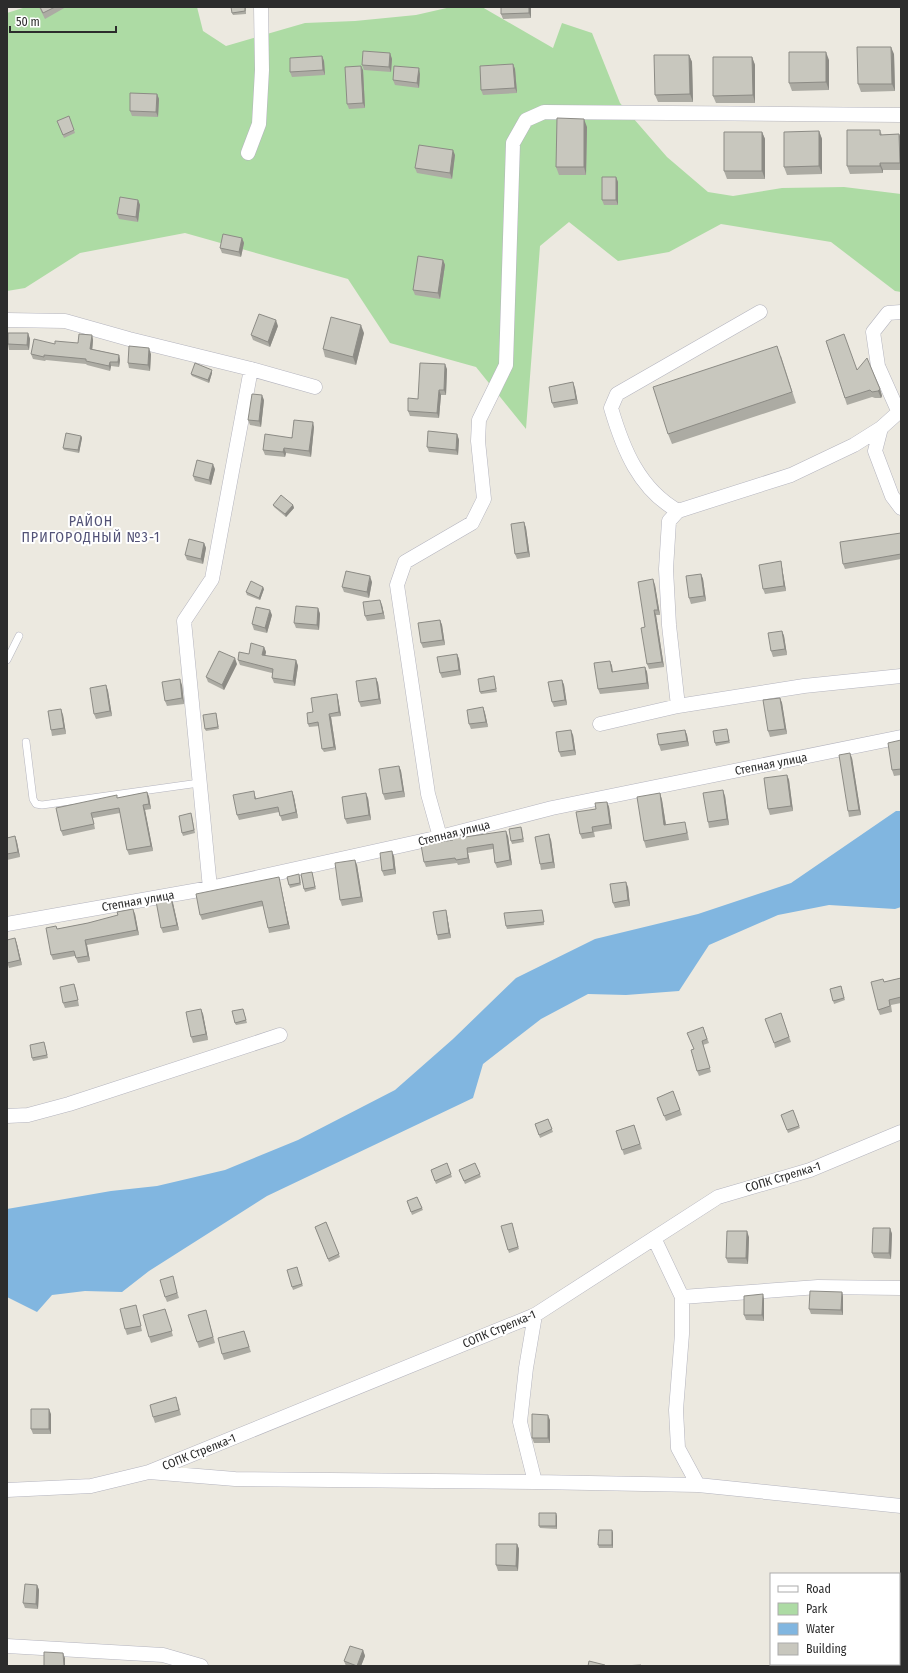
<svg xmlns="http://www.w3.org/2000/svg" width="908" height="1673" font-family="'Fira Sans Condensed',sans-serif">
<rect width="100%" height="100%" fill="#ece9e0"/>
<path fill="#addba4" d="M26 7H197L203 31 226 46 305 23 355 21 416 15 451 7H482L553 48 562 23 592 33 620 103 667 157 708 192 733 196 782 188 844 187 901 194V292L895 291 831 242 721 224 669 252 618 261 569 222 540 246 526 429 476 367 390 343 348 279 185 233 80 253 25 288 7 291V13Z"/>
<path fill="#81b6e0" d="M896 811H901V907L895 909 829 905 778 915 709 945 679 991 626 995 588 994 541 1019 483 1064 473 1098 267 1196 149 1271 122 1292 85 1291 52 1295 37 1312 7 1297V1209L111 1191 157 1186 225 1170 298 1140 395 1090 453 1039 516 978 595 939 698 914 791 883Z"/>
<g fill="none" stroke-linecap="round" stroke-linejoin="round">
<g stroke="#b4b4be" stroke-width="8">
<path id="lane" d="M7 660 19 636
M26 742 33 799 36 804 42 805 199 783"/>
</g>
<g stroke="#b4b4be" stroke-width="15">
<path id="street" d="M248 153 259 124 262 70 261 7
M7 320 65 321 129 339 251 369 315 387
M899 413 878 366 873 332 888 313 901 312
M881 428 875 451 892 496 901 508
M678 511C639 489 623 449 611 408L617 394 760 312
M678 706 669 625 666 569 669 521 678 511 791 475 854 445 881 428 901 410
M600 724 678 706 804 686 901 676
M440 837 428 794 397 585 405 562 472 523 484 499 478 441 479 420 506 365 513 143 526 120 544 112 901 115
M210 888 184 621 212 579 251 369
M7 924 210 888 440 837 552 808 901 737
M7 1116 28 1115 69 1104 280 1035
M654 1238 682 1297 818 1287 901 1288
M682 1297V1334L676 1410 678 1448 698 1485
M535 1315 526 1368 520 1422 535 1482 698 1485 901 1506
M149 1472 535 1315 718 1197 810 1170 901 1132
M7 1490 91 1486 149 1472 235 1479 535 1482
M7 1646 163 1655 201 1666"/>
</g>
<use href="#lane" stroke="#fff" stroke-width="7"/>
<use href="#street" stroke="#fff" stroke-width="14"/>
</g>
<path fill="#acaba3" d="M39 7H66L45 19Z
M246 7V14L233 15 232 13Z
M531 7V18L503 19 501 14Z
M390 53 392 59 391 72 364 70 362 65Z
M894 54 895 91 861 92 858 84Z
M689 55 692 62 693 102H658L655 95Z
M322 56 324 61 325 75 292 77 290 72Z
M752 57 755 65V103H716L713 96Z
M829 60V90L792 91 789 83Z
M513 64 515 69 517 93 483 95 481 90Z
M363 70 365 108 349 109 347 104Z
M420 74 419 88 395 85 393 80Z
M157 94 159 99 158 117 132 116 130 111Z
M69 116 75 133 64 138 57 121Z
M587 127 586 175H559L556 167Z
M880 130 882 135 899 134 901 139V170H883V173L850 174 847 166Z
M819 131 822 139V174L787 175 784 167Z
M762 132 765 139V179H727L724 171Z
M455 155 452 179 417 173 415 168Z
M616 177 618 182V205H604L602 200Z
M138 200 140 205 138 222 119 219 117 214Z
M242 238 244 243 241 257 222 253 220 248Z
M443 260 445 265 440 299 415 295 413 290Z
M278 326 270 347 253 340 251 335Z
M28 333 30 339 29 350H9L8 344Z
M364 333 356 365 325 357 323 349Z
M92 335 93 340 92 349 119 355 120 360 119 367 111 366 110 371 87 365 86 364 46 360 45 361 33 359 31 354 55 344 78 343Z
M826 341 857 370 880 389 882 396 881 398H875L872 397 847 405Z
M151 354 150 371 129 368 128 363Z
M781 356 796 403 672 444 668 434Z
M447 369 446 395H441L439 418 410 416 408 411 418 399Z
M212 373 209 383 192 376 191 374Z
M575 388 578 404 554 408 552 403Z
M264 400 261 427 250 425 248 420Z
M314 427 311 457 286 453 285 457 265 455 263 450Z
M457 434 459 440 458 455 429 452 427 447Z
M81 436 82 438 79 453 64 450 63 448Z
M215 469 211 485 195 481 193 476Z
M273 505H293L294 508 286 517 274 507Z
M524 522 526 528 530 557 517 559 515 554Z
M901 533V559L845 569 843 564Z
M204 543 206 548 203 564 187 560 185 555Z
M781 561 786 591 765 594 763 589Z
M701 574 703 579 706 601 691 604 689 598Z
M372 582 369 598 344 592 342 587Z
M655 585 660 615H656L664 667 649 669 647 664 645 627Z
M264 589 260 600 247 595 246 592Z
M382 605 385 619 367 621 365 616Z
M318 608 320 614 319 630 296 628 294 623Z
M272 615 267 633 254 630 252 624Z
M440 620 442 625 445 645 423 648 421 643Z
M782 631 784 636 787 655 773 657 771 651Z
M264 647 266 652 265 656 296 660 298 666 295 686 274 683 272 678V673L240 665 238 660 249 654Z
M457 654 459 659 461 675 442 678 440 673Z
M610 661 612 666 613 672 645 667 647 672 649 689 600 694 598 689Z
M237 664 224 690 208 682 206 677Z
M494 676 497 692 481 694 480 692Z
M376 678 378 683 381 704 361 707 359 702Z
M562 680 564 685 567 705 554 707 552 702Z
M106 685 108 691 112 716 96 719 94 714Z
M182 685 184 704 167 706 165 701Z
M337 694 338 698 341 716 331 717 336 750 324 752 322 749 319 726 309 727 308 724 313 712Z
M780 698 782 703 787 734 770 737 768 731Z
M483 707 485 713 488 727 471 729 469 724Z
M216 713 219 729 206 731 205 729Z
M63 715 66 734 52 736 51 730Z
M727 729 730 743 716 746 715 743Z
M685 730 687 735 689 746 661 751 659 745Z
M573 735 576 755 561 757 559 752Z
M901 740V775L894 776 892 770Z
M852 758 861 815 849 817 848 811Z
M399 766 401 771 405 797 385 800 383 794Z
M787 775 789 780 793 811 770 815 768 809Z
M292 791 294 797 298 818 282 821 279 812 239 820 237 815 256 796V799Z
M147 792 149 797 151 809 145 810 153 851 129 855 127 850 120 813 93 818 95 829 63 836 61 831 118 798Z
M660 793 662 800 666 825 687 829 689 840 646 848 644 841Z
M725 796 729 825 709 828 708 822Z
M368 798 371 820 347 824 345 819Z
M607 802 609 807 612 829 594 832 595 837 582 839 580 834 596 809Z
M192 816 195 833 183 836 182 833Z
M522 829 524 842 512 844 511 841Z
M15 836 17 842 20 857 7 860V838Z
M508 836 512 865 497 868 495 863 493 849 468 853 470 863 458 865 457 863 426 867 424 862 453 840 466 837Z
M551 840 555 868 541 870 540 864Z
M394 856 396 874 384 876 382 871Z
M357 865 363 902 342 906 340 900Z
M312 872 316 889 305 892 304 889Z
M300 877 301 885 290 888 289 885Z
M280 882 290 929 269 933 268 928 263 906 202 920 200 915Z
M628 887 630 906 615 908 613 903Z
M171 898 173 903 179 930 163 933 161 928Z
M543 913 544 925 507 929 506 926Z
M135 914 139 935 87 945 90 961 78 963 75 956 53 960 51 955 56 926 57 929Z
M447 915 451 938 438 940 437 935Z
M15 938 17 944 22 965 9 968 7 962Z
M901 978V1003L891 1005 892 1012 880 1015 878 1010 884 982Z
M74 984 76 989 79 1006 65 1008 63 1003Z
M841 986 845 1000 834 1004 830 989Z
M244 1012 247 1023 236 1025 235 1023Z
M781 1013 791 1042 775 1048 774 1043Z
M203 1014 208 1040 193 1043 191 1037Z
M703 1027 709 1043 703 1045 711 1072 699 1076 697 1071 694 1049Z
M45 1045 48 1058 33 1061 32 1058Z
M673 1091 682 1115 666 1121 657 1098Z
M793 1110 800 1128 788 1133 781 1115Z
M548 1119 553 1132 540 1138 535 1124Z
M634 1125 642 1149 624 1155 616 1131Z
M447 1163 452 1177 436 1184 431 1170Z
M475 1163 481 1177 465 1184 459 1170Z
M417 1197 423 1210 412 1215 407 1201Z
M326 1222 340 1257 329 1262 315 1227Z
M512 1223 519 1249 509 1253 508 1250Z
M890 1228 892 1234 891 1259 874 1258 872 1253Z
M749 1237 748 1264 728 1263 726 1258Z
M297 1267 303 1286 293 1290 292 1287Z
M174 1282 179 1298 167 1302 165 1297Z
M842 1292 843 1297V1315L811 1314 809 1309Z
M764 1299V1321L746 1320 744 1315Z
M136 1305 142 1331 127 1335 125 1329Z
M165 1309 173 1336 151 1343 149 1337Z
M206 1310 215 1343 199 1348 197 1342Z
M244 1331 251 1352 224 1360 222 1354Z
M178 1403 181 1415 155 1423 153 1417Z
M51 1414V1434H33L31 1429Z
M550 1420V1443H534L532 1438Z
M557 1516V1529L540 1528 539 1526Z
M612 1530 613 1533V1548H599L598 1545Z
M517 1544 519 1549 518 1571H498L496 1565Z
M37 1585 39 1590 38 1609 25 1608 23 1603Z
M363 1650 365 1656 361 1666H346L344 1661Z"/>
<path fill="#8c8b85" d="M529 7H531V18L529 13Z
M891 47 894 54 895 91 892 84Z
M826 52 829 60V90L826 82Z
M390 53 392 59 391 72 389 67Z
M689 55 692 62 693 102 690 94Z
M322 56 324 61 325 75 323 70Z
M752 57 755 65V103L753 95Z
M513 64 515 69 517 93 515 88Z
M361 66 363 70 365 108 363 103Z
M419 68 420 74 419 88 417 83Z
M157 94 159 99 158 117 156 112Z
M584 119 587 127 586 175 584 167Z
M819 131 822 139V174L819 166Z
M762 132 765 139V179L762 171Z
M899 134 901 139V166L900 163Z
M453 150 455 155 452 179 450 173Z
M880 163 883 170V173L880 166Z
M616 177 618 182V205L616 200Z
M138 200 140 205 138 222 136 217Z
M242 238 244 243 241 257 239 252Z
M443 260 445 265 440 299 438 293Z
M276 320 278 326 270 347 268 342Z
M361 325 364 333 356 365 353 357Z
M28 333 30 339 29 350 27 345Z
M92 335 93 340 92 353 90 349Z
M149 348 151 354 150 371 148 365Z
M119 355 120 360 119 367 118 362Z
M110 362 111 366 110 371 109 366Z
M445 364 447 369 446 395 444 390Z
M212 370V373L209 383 208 380Z
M573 382 575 388 578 404 576 399Z
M880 389 882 396 881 398 878 391Z
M439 390 441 395 439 418 437 413Z
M262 395 264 400 261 427 259 421Z
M313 422 314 427 311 457 309 451Z
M457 434 459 440 458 455 456 450Z
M81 436 82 438 79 453 78 450Z
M284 448 286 453 285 457 283 452Z
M213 464 215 469 211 485 209 480Z
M293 505 294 508 286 517 285 514Z
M524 522 526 528 530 557 528 552Z
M204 543 206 548 203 564 201 559Z
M781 561 786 591 784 586Z
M701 574 703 579 706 601 704 596Z
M370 576 372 582 369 598 367 592Z
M653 579 655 585 660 615 658 610Z
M263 587 264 589 260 600 259 598Z
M380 600 382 605 385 619 383 613Z
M318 608 320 614 319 630 317 625Z
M270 610 272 615 267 633 265 628Z
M654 610 656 615 664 667 662 662Z
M440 620 442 625 445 645 443 640Z
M782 631 784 636 787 655 785 649Z
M264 647 266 652 264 661 262 655Z
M457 654 459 659 461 675 459 670Z
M235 658 237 664 224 690 222 685Z
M296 660 298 666 295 686 293 681Z
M610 661 612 666 613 677 612 672Z
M645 667 647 672 649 689 647 683Z
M376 678 378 683 381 704 379 699Z
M180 679 182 685 184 704 182 698Z
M562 680 564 685 567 705 565 700Z
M106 685 108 691 112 716 110 711Z
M337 694 338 698 341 716 339 712Z
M780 698 782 703 787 734 785 729Z
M483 707 485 713 488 727 486 722Z
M61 709 63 715 66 734 64 728Z
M329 714 331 717 336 750 334 747Z
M571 730 573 735 576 755 574 750Z
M685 730 687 735 689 746 687 741Z
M850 753 852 758 861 815 859 810Z
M399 766 401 771 405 797 403 791Z
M787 775 789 780 793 811 791 806Z
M723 790 725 796 729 825 727 819Z
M292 791 294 797 298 818 296 812Z
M147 792 149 797 151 809 149 804Z
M366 793 368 798 371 820 369 815Z
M660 793 662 800 667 832 664 825Z
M607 802 609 807 612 829 610 824Z
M143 805 145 810 153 851 151 846Z
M506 831 508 836 512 865 510 860Z
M549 834 551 840 555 868 553 862Z
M15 836 17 842 20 857 18 852Z
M467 848 470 863 468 858Z
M392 851 394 856 396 874 394 869Z
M355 860 357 865 363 902 361 897Z
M279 877 280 882 290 929 288 924Z
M626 882 628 887 630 906 628 900Z
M171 898 173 903 179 930 177 925Z
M133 909 135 914 139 935 137 930Z
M446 910 447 915 451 938 449 933Z
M15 938 17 944 22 965 20 960Z
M85 940 87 945 90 961 88 956Z
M201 1009 203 1014 208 1040 206 1034Z
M890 1228 892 1234 891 1259 889 1253Z
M747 1231 749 1237 748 1264 746 1258Z
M842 1292 843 1297V1315L841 1310Z
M763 1294 764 1299V1321L762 1315Z
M49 1409 51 1414V1434L49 1429Z
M548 1415 550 1420V1443L548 1438Z
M556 1513 557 1516V1529L556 1526Z
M612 1530 613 1533V1548L612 1545Z
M517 1544 519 1549 518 1571 516 1566Z
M37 1585 39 1590 38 1609 36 1604Z
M363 1650 365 1656 361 1666H357Z
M63 1653 65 1658V1666H64Z"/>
<path fill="#c8c7be" stroke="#8c8b85" d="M40 7H55L43 13Z
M231 7H245V11L232 13Z
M501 7H529V13L501 14Z
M857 47H891L892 84H858Z
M363 51 390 53 389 67 362 65Z
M789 52H826V82L789 83Z
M654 55H689L690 94 655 95Z
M322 56 323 70 290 72V58Z
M713 57H752L753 95 713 96Z
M513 64 515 88 481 90 480 66Z
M361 66 363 103 347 104 345 67Z
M394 66 419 68 417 83 393 80Z
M130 93 157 94 156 112 130 111Z
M69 116 74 130 63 135 57 121Z
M557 118 584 119V167H556Z
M847 130H880V135L899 134 900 163H880V166H847Z
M819 131V166L784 167V132Z
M724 132H762V171H724Z
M419 145 453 150 450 173 415 168Z
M602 177H616V200H602Z
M120 197 138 200 136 217 117 214Z
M223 234 242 238 239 252 220 248Z
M418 256 443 260 438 293 413 290Z
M259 314 276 320 268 342 251 335Z
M331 317 361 325 353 357 323 349Z
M8 333H28L27 345 8 344Z
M79 334 92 335 90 349 119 355 118 362H110L109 366 86 361V359L44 355V357L31 354 34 339 55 344V341L78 343Z
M844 334 857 370 867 358 880 389 878 391 872 392 870 390 845 398 826 341Z
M129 346 149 348 148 365 128 363Z
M777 346 792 392 668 434 653 387Z
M195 363 212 370 208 380 191 374Z
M420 363 445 364 444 390H439L437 413 408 411V398L418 399Z
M573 382 576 399 552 403 549 387Z
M252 394 262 395 259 421 248 420Z
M294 420 313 422 309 451 284 448 283 452 263 450 265 434 292 438Z
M428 431 457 434 456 450 427 447Z
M66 433 81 436 78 450 63 448Z
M197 460 213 464 209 480 193 476Z
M281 495 293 505 285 514 273 505Z
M524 522 528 552 515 554 511 524Z
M901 533V554L843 564 840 542Z
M189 539 204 543 201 559 185 555Z
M781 561 784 586 763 589 759 565Z
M346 571 370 576 367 592 342 587Z
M701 574 704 596 689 598 686 576Z
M653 579 658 610H654L662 662 647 664 641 628 645 627 638 582Z
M251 581 263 587 259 598 246 592Z
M380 600 383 613 365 616 363 602Z
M296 606 318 608 317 625 294 623Z
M256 607 270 610 265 628 252 624Z
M440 620 443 640 421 643 418 623Z
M782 631 785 649 771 651 768 633Z
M251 643 264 647 262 655 296 660 293 681 272 678 273 669 238 660 239 652 249 654Z
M219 651 235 658 222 685 206 677Z
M457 654 459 670 440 673 437 657Z
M610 661 612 672 645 667 647 683 598 689 594 663Z
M494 676 496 689 480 692 478 679Z
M376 678 379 699 359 702 356 681Z
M180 679 182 698 165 701 162 682Z
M562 680 565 700 552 702 548 682Z
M106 685 110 711 94 714 90 688Z
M337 694 339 712 329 714 334 747 322 749 318 722 308 724 307 713 313 712 311 698Z
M780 698 785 729 768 731 763 700Z
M483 707 486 722 469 724 467 710Z
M61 709 64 728 51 730 48 711Z
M216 713 218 727 205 729 203 715Z
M727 729 729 741 715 743 713 731Z
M571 730 574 750 559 752 556 732Z
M685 730 687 741 659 745 657 734Z
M901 740V769L892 770 888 743Z
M850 753 859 810 848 811 839 755Z
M399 766 403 791 383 794 379 769Z
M787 775 791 806 768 809 764 778Z
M723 790 727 819 708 822 703 793Z
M254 791 255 799 292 791 296 812 280 816 278 807 237 815 233 795Z
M147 792 149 804 143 805 151 846 127 850 119 808 91 813 94 824 61 831 56 808 117 795V798Z
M366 793 369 815 345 819 342 797Z
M660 793 664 825 685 822 687 833 644 841 637 797Z
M607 802 610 824 592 827 593 832 580 834 576 812 596 809 595 803Z
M191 813 194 830 182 833 179 816Z
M521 827 523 839 511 841 509 829Z
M506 831 510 860 495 863 493 844 467 848 468 858 456 860 455 858 424 862 421 845 453 840 452 837 465 834V837Z
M549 834 553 862 540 864 535 837Z
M15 836 18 852 7 854V838Z
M392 851 394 869 382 871 380 853Z
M355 860 361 897 340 900 335 863Z
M312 872 315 887 304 889 301 874Z
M299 874 300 883 289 885 287 877Z
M279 877 288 924 268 928 262 901 200 915 196 894Z
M626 882 628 900 613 903 610 884Z
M171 898 177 925 161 928 156 901Z
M133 909 137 930 85 940 88 956 76 958 74 951 51 955 46 928 56 926 57 929 88 923 118 915 117 912Z
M446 910 449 933 437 935 433 912Z
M542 910 544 922 506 926 504 913Z
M15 938 20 960 7 963V940Z
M901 978V997L889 1000 890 1006 878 1010 871 982 883 979 884 982Z
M74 984 78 1000 63 1003 60 987Z
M841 986 844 998 833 1001 830 989Z
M201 1009 206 1034 191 1037 186 1012Z
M243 1009 246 1020 235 1023 232 1011Z
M781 1013 789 1037 774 1043 765 1019Z
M703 1027 707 1039 702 1041 710 1068 697 1071 691 1050 694 1049 687 1033Z
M44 1042 47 1055 32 1058 30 1045Z
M673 1091 680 1110 664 1116 657 1098Z
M793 1110 799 1126 787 1130 781 1115Z
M548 1119 552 1129 539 1135 535 1124Z
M634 1125 640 1144 622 1150 616 1131Z
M447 1163 451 1174 435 1181 431 1170Z
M475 1163 480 1174 464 1181 459 1170Z
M417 1197 422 1208 411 1212 407 1201Z
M326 1222 339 1254 328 1259 315 1227Z
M512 1223 518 1247 508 1250 501 1226Z
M873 1228H890L889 1253H872Z
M727 1231H747L746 1258H726Z
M297 1267 302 1284 292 1287 287 1270Z
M173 1276 177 1293 165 1297 160 1280Z
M810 1291 842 1292 841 1310 809 1309Z
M763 1294 762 1315H744V1296Z
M136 1305 141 1326 125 1329 120 1309Z
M165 1309 172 1331 149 1337 143 1315Z
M206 1310 213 1337 197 1342 188 1315Z
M244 1331 249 1347 222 1354 218 1338Z
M176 1397 179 1410 153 1417 150 1405Z
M31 1409H49V1429H31Z
M532 1414 548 1415V1438H532Z
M539 1513H556V1526H539Z
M599 1530H612V1545H598Z
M496 1544H517L516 1566 496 1565Z
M25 1584 37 1585 36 1604 23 1603Z
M350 1646 363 1650 357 1666 344 1661Z
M44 1652 63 1653 64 1666H44Z
M589 1661 605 1665 604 1666H588Z
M641 1665V1666H623Z"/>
<g text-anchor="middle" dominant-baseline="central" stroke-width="4" stroke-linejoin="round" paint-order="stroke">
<g font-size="12" fill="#2c2c2c" stroke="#fff">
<text transform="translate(771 764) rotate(-11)">Степная улица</text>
<text transform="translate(454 833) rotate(-14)">Степная улица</text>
<text transform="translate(138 901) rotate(-10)">Степная улица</text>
<text transform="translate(783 1177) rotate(-17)">СОПК Стрелка-1</text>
<text transform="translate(499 1329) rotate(-23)">СОПК Стрелка-1</text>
<text transform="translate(199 1452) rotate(-22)">СОПК Стрелка-1</text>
</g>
<g font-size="14" letter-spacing="1" fill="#525277" stroke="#fff">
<text x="91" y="521">РАЙОН<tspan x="91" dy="16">ПРИГОРОДНЫЙ №3-1</tspan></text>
</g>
</g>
<rect width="908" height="1673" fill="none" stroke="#2c2c2c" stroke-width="16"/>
<rect x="770" y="1573" width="130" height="92" fill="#ffffff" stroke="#ababab"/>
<rect x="778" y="1586" width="20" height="6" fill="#ffffff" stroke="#ababab"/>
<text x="806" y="1593" font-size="12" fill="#2c2c2c">Road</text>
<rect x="778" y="1603" width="20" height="12" fill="#addba4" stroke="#ababab"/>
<text x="806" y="1613" font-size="12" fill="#2c2c2c">Park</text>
<rect x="778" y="1623" width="20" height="12" fill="#81b6e0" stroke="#ababab"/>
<text x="806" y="1633" font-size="12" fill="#2c2c2c">Water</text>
<rect x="778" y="1643" width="20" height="12" fill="#c8c7be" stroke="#ababab"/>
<text x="806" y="1653" font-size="12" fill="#2c2c2c">Building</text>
<path d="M10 26v6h106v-6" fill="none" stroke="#2c2c2c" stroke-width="2"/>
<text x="16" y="26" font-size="12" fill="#2c2c2c" stroke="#ffffff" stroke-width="3" paint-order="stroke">50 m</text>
</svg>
